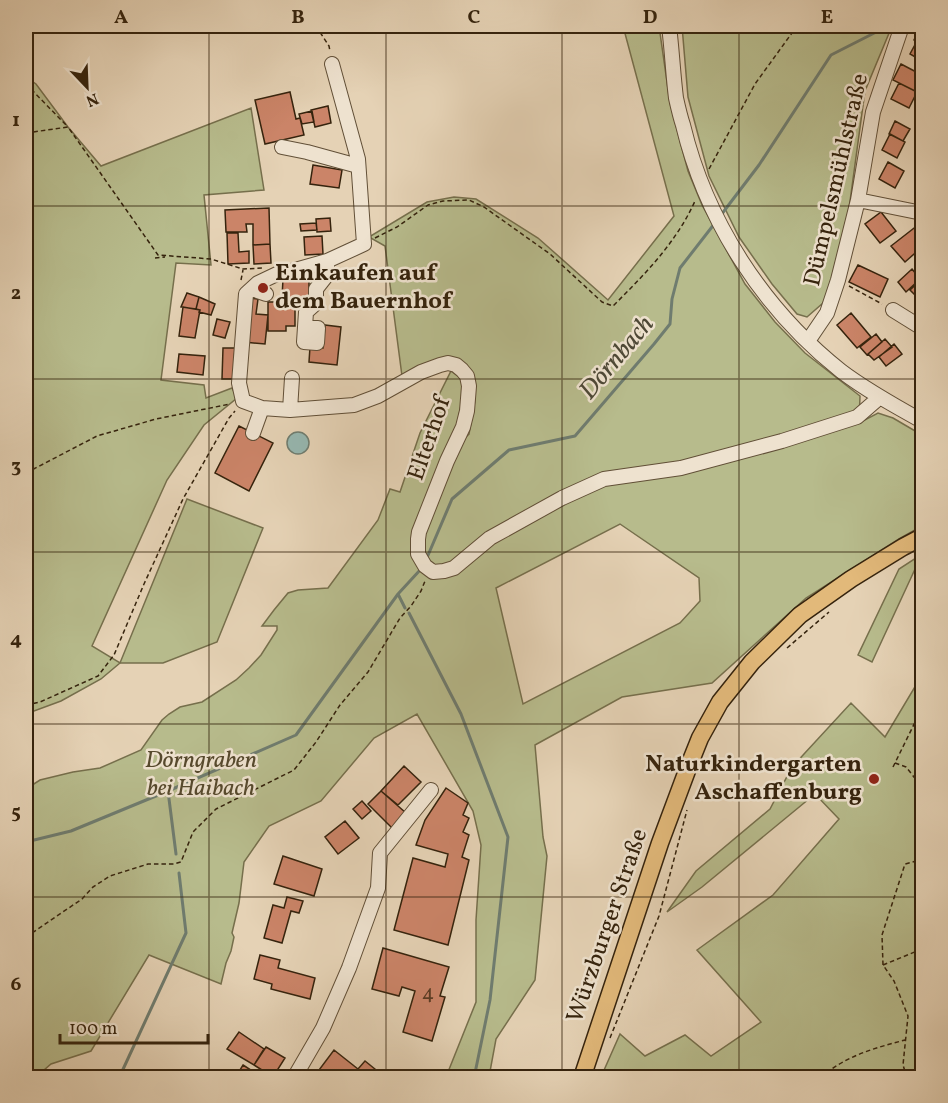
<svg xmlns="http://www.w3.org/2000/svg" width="948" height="1103" font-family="Vollkorn,serif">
<rect width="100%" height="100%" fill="#e5d2b5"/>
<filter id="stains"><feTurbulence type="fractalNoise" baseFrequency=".00333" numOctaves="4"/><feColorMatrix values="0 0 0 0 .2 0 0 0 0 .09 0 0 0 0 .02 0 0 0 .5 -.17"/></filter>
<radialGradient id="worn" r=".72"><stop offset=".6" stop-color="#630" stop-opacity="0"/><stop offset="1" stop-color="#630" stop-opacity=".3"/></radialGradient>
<path fill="#b7bb8c" stroke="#766f4c" stroke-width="1.5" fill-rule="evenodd" d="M623 26H659L670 103 688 171 702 205 745 284 775 322 805 353 860 396 859 423 878 413 893 418 922 435V526L899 539 806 598 712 683 622 697 535 745 543 837 547 856 535 980 496 1039 489 1077H446L476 1002V920L481 845 473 811 417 714 374 738 321 801 269 826 244 862 239 903 232 933 234 937 231 951 226 963 221 984 149 955 91 1051 51 1064 36 1077H26V789L40 780 73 772 100 768 141 750 162 720 169 714 180 707 202 702 236 680 249 668 261 655 277 630V626H262L274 610 288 593 298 590 328 588 378 520 390 489 400 492 420 433 451 371 463 380V397L455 433 441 460 469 434 475 400 470 372 458 361 441 358 402 376 385 246 369 237 427 202 454 197 476 199 538 238 608 300 674 216ZM620 524 699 578 700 601 680 623 523 704 496 588Z
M682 26H892L865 91 848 216 835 281 823 303 807 317 797 314 772 284 739 237 709 176 688 97Z
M26 77 36 84 68 127 101 166 251 108 264 190 204 195 211 265 176 263 161 380 204 385 206 398 232 388 237 398 204 425 167 480 92 646 120 663 187 499 263 528 217 642 163 663H120L101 679 61 701 26 714Z
M922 554 872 662 858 655 899 569Z
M922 675V1077H601L620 1034 645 1056 685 1035 711 1056 761 1022 697 950 773 895 839 819 815 794 702 887 667 912 696 871 770 809 792 767 851 703 885 737Z"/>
<path fill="#96b7b0" stroke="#6f7c6f" stroke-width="1.5" d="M287 443a11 11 0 1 1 22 0a11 11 0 1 1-22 0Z"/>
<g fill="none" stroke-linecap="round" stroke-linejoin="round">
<path stroke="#6f7c6f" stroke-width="3" d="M721 215 759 165 831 55 888 26
M426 560 452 499 509 450 575 436 654 344 670 324 672 299 680 268 715 223
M398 594 405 608
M409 613 461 714 508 837 490 1000 474 1078
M168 791 176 854
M26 842 71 831 168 791 296 735 398 594 421 569
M119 1078 186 933 179 873"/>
</g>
<path fill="#cb8468" stroke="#35230d" stroke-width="1.5" d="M921 26H922V44L914 40Z
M917 41 922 44V61L910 54Z
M901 64 922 75V81L917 92 893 80Z
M899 83 917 92 909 108 891 99Z
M290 92 296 119 300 118 304 135 265 144 255 100Z
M328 106 331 123 315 127 311 110Z
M312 111 314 122 302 124 299 114Z
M895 121 910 129 903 141 889 134Z
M890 134 905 142 897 158 882 150Z
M888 162 904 171 895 188 879 179Z
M313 165 342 170 339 188 310 184Z
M269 208 270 244 253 245V224H246L247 232H226L225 210Z
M881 212 896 231 880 243 865 224Z
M330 218 331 231 317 232 316 219Z
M316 223 317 230 301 231 300 224Z
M918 225 922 230V247L905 262 891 246Z
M227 233H238L239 252 249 251V263L228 264Z
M322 236 323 254 305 255 304 237Z
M270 244 271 263 254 264 253 245Z
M858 265 888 279 880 297 849 282Z
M912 269 920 279 906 292 898 282Z
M283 279H309V298H282Z
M922 279V296L919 299 910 290Z
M187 293 199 297 196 309 181 307Z
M199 297 215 304 211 315 199 312 200 310 196 309Z
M248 298 258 299 256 314 268 315 265 344 244 342Z
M268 302H295V326H286V331H268Z
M183 307 200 310 195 338 179 336Z
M851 313 871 337 857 348 837 325Z
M217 319 230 322 225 338 213 335Z
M325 325 341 327 337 365 309 362 310 347 323 348Z
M876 334 882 342 867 355 860 347Z
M885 339 892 347 874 360 868 354Z
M894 344 902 354 886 366 879 357Z
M223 348H235L233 379H222Z
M179 354 205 356 203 375 177 372Z
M239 426 273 443 249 491 215 473Z
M404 766 421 782 398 805 381 791Z
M446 788 468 803 463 815 469 818 463 832 469 835 462 857 469 860 448 945 394 930 413 858 445 867 448 854 416 845 425 820Z
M381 791 406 813 392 828 368 804Z
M362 801 371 811 362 819 353 809Z
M345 821 359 838 338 854 325 837Z
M283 856 322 869 314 896 274 884Z
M287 897 303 901 299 913 291 911 282 943 264 938 273 905 284 908Z
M383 948 449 967 440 996 445 997 432 1041 403 1032 415 991 402 987 399 996 372 989Z
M260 955 280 960 278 968 315 978 310 999 271 989 272 984 254 979Z
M239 1032 264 1049 254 1065 227 1049Z
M266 1047 285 1058 273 1077 254 1065Z
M334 1050 358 1069 365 1061 386 1078H313Z
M243 1065 263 1078H235Z"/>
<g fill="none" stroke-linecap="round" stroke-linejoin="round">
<g stroke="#614f37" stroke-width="16">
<path id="minor" d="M669 26C672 50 673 74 676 98 678 107 680 116 683 125 706 221 763 309 841 371 866 390 895 406 922 421
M332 64 358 159 364 244 327 261 288 272 279 273 258 283 246 294 239 383 243 401 262 408 290 410 354 405 378 396 421 372 440 365 448 363 456 365 462 370 467 376 469 386 467 411 463 427 447 461 419 532 418 539V554L425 566 433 572 444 571 454 568 490 538 562 498 604 479 681 468 782 441 857 417 880 397
M282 147 307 152 358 166
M858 200 922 213
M252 289 266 294
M893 310 922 328
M305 328H318L317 343 304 342 306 312 316 303V289L327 275V261
M808 341 827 313 838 280 858 200 873 112 902 26
M290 410 292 378
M253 433 262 408
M294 1078 323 1028 349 968 378 888 380 853 431 790"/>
</g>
<g stroke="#35230d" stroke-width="19">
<path id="major" d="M582 1078 660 843 688 768 700 738 720 702 752 662 800 615 851 579 903 547 922 537"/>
</g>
<path stroke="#35230d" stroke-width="1.5" stroke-dasharray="4.5 3" stroke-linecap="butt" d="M316 26 329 46 330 51
M26 84 67 126
M26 133 68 127 158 255 211 259 243 269 262 268
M709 169 755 84 797 26
M375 238 397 227 428 205 443 201 469 200 484 207 550 254 602 302 613 306C645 274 676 243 695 201
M155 258 165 257
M241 280 243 270
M849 286 882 304
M26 473 97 436 156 419 230 404
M787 648 829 612
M26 705 40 702 98 676 114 655 144 584 183 499 229 418 235 411
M895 763 906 767 922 787
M893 767 922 708
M26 937 82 899 93 887 110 876 148 864H174L181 862 193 832 216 809 294 770 316 742 340 705 368 672 400 618 411 606 421 591 425 581
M883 965 922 949
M610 1038 659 916 687 810
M821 1078C844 1056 875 1048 905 1040
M907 1078 903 1065 908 1016 894 981 883 965 882 935 905 864 920 860 922 856"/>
<use href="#minor" stroke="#eee2cf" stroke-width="14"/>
<use href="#major" stroke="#e2b97a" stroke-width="16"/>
</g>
<path fill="none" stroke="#35230d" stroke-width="1.5" stroke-opacity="0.55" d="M209 26V1078M386 26V1078M562 26V1078M739 26V1078M26 206H922M26 379H922M26 552H922M26 724H922M26 897H922"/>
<g fill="#8f2418" stroke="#eee2cf" stroke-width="2">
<circle cx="263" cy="288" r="6"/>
<circle cx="874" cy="779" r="6"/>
</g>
<g text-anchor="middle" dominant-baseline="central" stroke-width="5" stroke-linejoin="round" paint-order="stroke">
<g font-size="21" fill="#5a3b24">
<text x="428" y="993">4</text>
</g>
<g font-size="24" fill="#35230d" stroke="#eee2cf">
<text transform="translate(837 180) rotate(-77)">Dümpelsmühlstraße</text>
<text transform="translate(430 439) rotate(-71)">Elterhof</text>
<text transform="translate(608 926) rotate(-71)">Würzburger Straße</text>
</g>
<g font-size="24" font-weight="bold" fill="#35230d" stroke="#eee2cf" text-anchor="start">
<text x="275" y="274">Einkaufen auf<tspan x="275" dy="28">dem Bauernhof</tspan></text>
<text x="862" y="765" text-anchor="end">Naturkindergarten<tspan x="862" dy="28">Aschaffenburg</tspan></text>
</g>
<g font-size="24" font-style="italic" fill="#56492d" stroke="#eee2cf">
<text x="201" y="761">Dörngraben<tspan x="201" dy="28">bei Haibach</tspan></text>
</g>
<g font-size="26" font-style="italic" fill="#4d4836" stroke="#eee2cf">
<text transform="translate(617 358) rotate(-50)">Dörnbach</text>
</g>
</g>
<rect width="948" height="1103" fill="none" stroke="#e5d2b5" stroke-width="66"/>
<g transform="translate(87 87) rotate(157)" stroke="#eee2cf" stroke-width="4.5" paint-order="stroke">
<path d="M0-4.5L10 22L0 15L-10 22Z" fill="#35230d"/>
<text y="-9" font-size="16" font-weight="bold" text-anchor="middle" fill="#35230d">N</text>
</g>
<path d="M60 1034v9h148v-9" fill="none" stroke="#35230d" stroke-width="3"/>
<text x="69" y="1034" font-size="18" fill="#35230d" stroke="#eee2cf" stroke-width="4.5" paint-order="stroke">100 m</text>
<rect x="33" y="33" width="882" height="1037" fill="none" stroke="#35230d" stroke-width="2"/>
<g font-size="20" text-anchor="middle" font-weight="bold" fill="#35230d">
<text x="121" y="23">A</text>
<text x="298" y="23">B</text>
<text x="474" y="23">C</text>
<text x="650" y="23">D</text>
<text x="827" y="23">E</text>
<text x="16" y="126">1</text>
<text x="16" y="299">2</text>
<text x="16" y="472">3</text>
<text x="16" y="645">4</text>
<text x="16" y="818">5</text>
<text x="16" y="990">6</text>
</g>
<rect width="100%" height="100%" filter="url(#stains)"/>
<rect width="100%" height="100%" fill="url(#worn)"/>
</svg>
